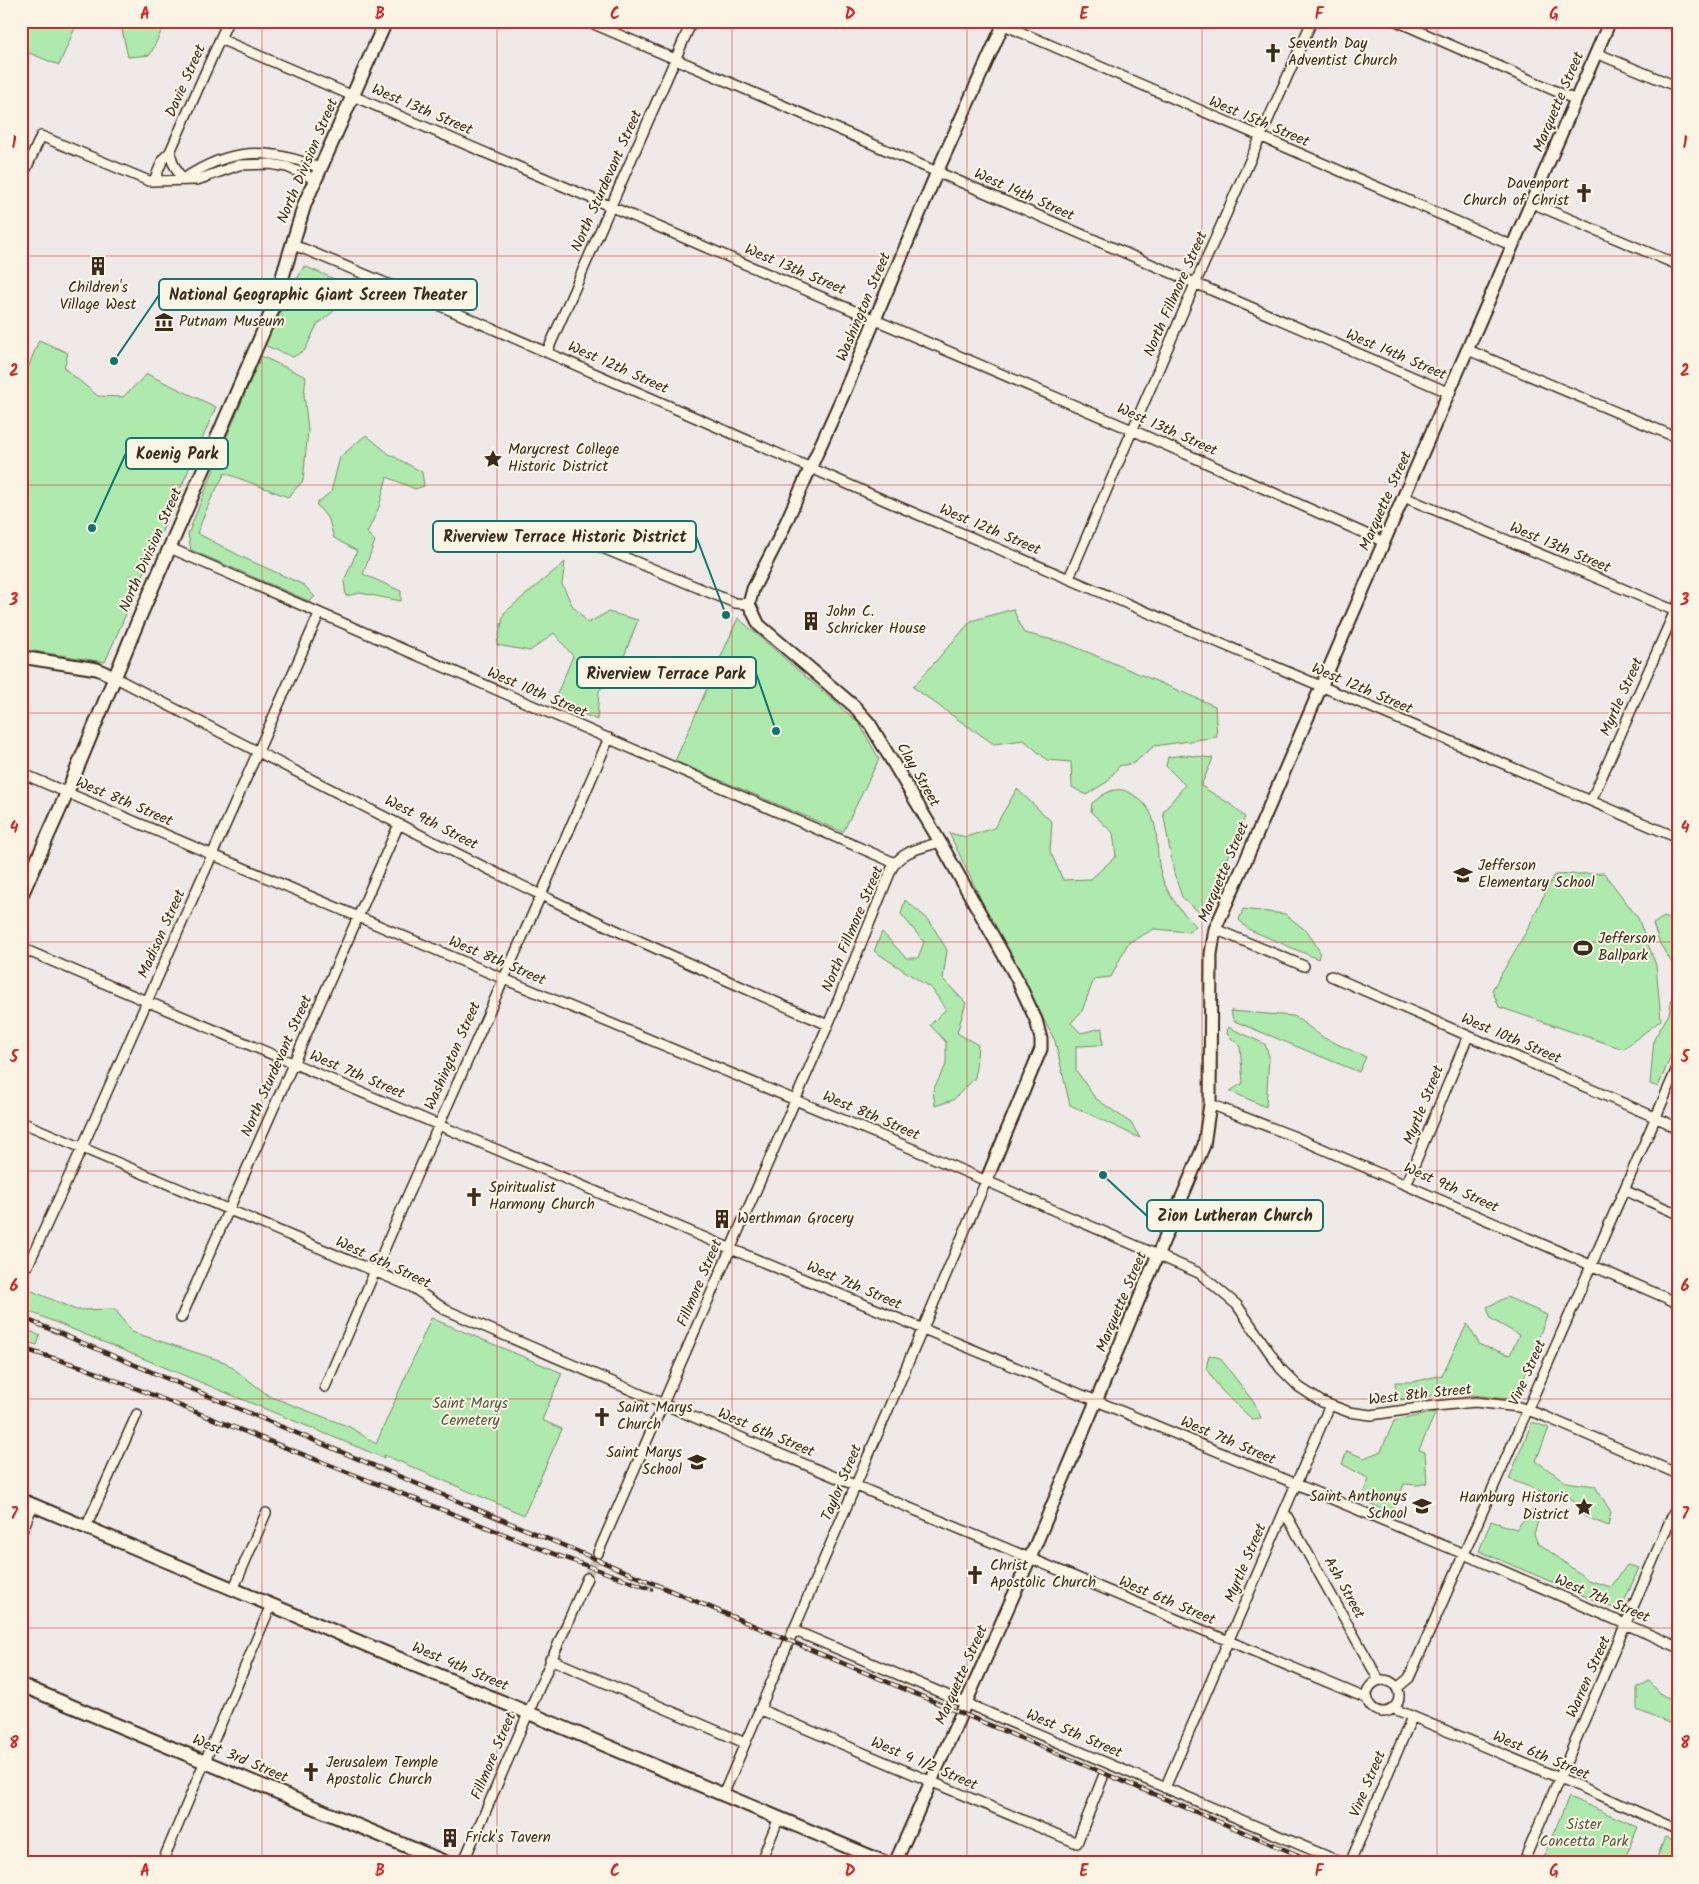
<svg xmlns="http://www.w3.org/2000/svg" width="1699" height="1884" font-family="Kalam,sans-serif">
<rect width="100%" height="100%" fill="#efeae7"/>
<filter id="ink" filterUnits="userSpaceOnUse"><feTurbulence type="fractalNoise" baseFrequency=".02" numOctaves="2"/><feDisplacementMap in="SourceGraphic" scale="10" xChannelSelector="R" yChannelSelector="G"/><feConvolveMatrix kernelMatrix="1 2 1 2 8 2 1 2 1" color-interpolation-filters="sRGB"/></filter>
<g filter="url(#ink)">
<path fill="#aee9ae" stroke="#748a66" d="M21 21H78L59 65 29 53 21 71Z
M122 21H166L150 55 128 57 122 30Z
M304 266 365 292 367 302 340 306 317 325 305 350 293 357 264 345Z
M39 340 68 353 64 368 98 396 123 397 147 374 216 407 105 662 21 649V368L27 370Z
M261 356 306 377 304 394 308 430 303 481 288 497 225 473 210 501 197 533 242 557 304 585 315 597 309 601 191 550 188 534 225 441Z
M366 435 389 454 422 472 424 486 415 489 387 477 379 507 367 533 375 541 363 574 401 591V601L360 593 346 596 344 581 357 551 334 538 329 520 316 504 331 492 340 457Z
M565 562 562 584 572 605 588 623 608 612 638 620 621 664 599 691 597 720 554 701 573 656 554 633 530 651 497 645 504 613Z
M1013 609 1024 633 1066 643 1215 706 1217 737 1154 746 1134 763 1119 766 1107 782 1086 795 1072 787 1071 762 1047 760 1024 740 994 744 950 714 913 687 971 621Z
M738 618 859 723 879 759 843 832 675 761Z
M1185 755 1213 758 1201 786 1230 804 1245 817 1202 915 1182 897 1174 873 1163 812 1185 785 1166 766 1168 757Z
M1017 789 1052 822 1050 851 1063 880 1091 879 1116 856 1113 833 1091 812 1092 803C1105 793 1116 784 1132 794 1167 815 1151 849 1163 880 1171 900 1181 911 1196 926L1189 932 1154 929 1128 943 1111 977 1094 979 1082 1011 1071 1023 1081 1033 1102 1028 1103 1045 1076 1046V1070L1095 1098 1131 1123 1140 1138 1070 1105 1055 1041 990 918 949 833 966 837 994 828Z
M1604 873 1638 918 1656 965 1661 1020 1623 1049 1499 1007 1492 990 1526 932 1554 875Z
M905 900 929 920 947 950 943 979 966 1003 957 1033 978 1045 975 1078 953 1100 935 1106 933 1090 946 1065V1042L930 1025 946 1009 932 989 874 951 882 932 906 958H918L924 942 901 914Z
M1243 909 1285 914 1308 932 1320 952 1318 959 1248 929 1239 920Z
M1664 917 1678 924V1039L1658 1087 1650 1084 1654 1039 1669 1014 1677 971 1660 944 1653 924Z
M1230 1011 1294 1016 1324 1038 1366 1057 1359 1072 1234 1021Z
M1228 1027 1265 1044 1269 1056 1266 1107 1230 1091 1243 1083 1240 1047 1227 1034Z
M21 1286 76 1310 115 1309 132 1332 225 1362 269 1396 350 1427 376 1444 431 1318 562 1373 542 1420 562 1429 524 1515 384 1455V1458L33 1313 21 1306Z
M1507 1297 1547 1315 1516 1400 1454 1393 1397 1400 1395 1382H1413L1442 1375 1467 1324 1480 1345 1510 1355 1519 1335 1491 1319 1487 1307Z
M21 1326 40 1336 37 1345 21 1341Z
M1209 1355 1220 1358 1255 1404 1261 1418 1252 1419 1222 1391 1206 1369Z
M1436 1412 1419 1450 1425 1452 1427 1483 1419 1485 1404 1484 1392 1513 1361 1500 1369 1479 1342 1464 1347 1451 1364 1458 1381 1451 1394 1421Z
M1532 1422 1549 1428 1536 1461 1566 1482 1595 1486 1611 1512 1608 1526 1584 1516 1567 1493 1553 1496 1509 1479Z
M1532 1510 1541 1512 1534 1534 1537 1542 1588 1580 1611 1587 1627 1565 1639 1568 1620 1611 1479 1551 1491 1521 1516 1529Z
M1649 1681 1661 1694 1678 1704V1727L1637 1710V1688Z
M1569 1797 1638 1827 1623 1863H1561L1544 1855Z
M1665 1837 1678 1842V1863H1655Z"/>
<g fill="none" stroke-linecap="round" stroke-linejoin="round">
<path stroke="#cbc4bf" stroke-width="9" stroke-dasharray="9 4.5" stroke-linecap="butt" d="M587 1578 598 1553"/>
<g stroke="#3b2a1e" stroke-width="12">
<path id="minor" d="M587 21 1450 393
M995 21 1513 246
M1396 21 1576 100
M220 39 1132 430 1384 542
M1596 53 1678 87
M170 152 173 163 182 180
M21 180 41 136 149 181 197 180 239 165 270 164 287 167 315 179
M182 180C230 147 267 147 320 168
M154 181 163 159 170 152 228 21
M1532 203 1678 265
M292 245 304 249 443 307 900 507 1678 838
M1468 350 1678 438
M547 352 692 21
M1404 497 1678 612
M559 530 735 603 749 604
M170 548 895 863
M1069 578 1195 284 1312 21
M114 677C256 751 397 825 541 895 635 940 732 983 828 1025
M21 773 504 979 901 1144 1199 1273 1237 1305 1281 1369 1299 1387 1322 1402 1349 1412 1371 1415 1426 1407 1475 1402 1519 1407 1544 1416 1678 1474
M1591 801 1678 604
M1215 929 1304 966
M21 948 729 1248 1464 1554 1678 1647
M1331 976 1666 1122 1678 1131
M1210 1104 1293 1136 1678 1303
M21 1122 412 1287 446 1310 756 1444 1368 1699
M1406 1185 1468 1036
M1624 1190 1678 1214
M28 1265 82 1148 319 614
M181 1318 399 824
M325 1387 406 1199 541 895 609 738
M1284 1511 1379 1680
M86 1527 137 1414
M21 1534 33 1505
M598 1553 828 1025 892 868C902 850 922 848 940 842
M233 1590 266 1513
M793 1630 1343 1863
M550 1659 745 1743
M1367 1696a16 16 0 1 1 32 0a16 16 0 1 1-32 0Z
M1397 1688 1409 1678 1591 1266 1678 1066
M1392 1708 1600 1795 1678 1830
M759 1709 1077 1843 1103 1777
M1165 1788 1330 1405
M723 1795 986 1181
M21 1860 28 1863
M162 1863 271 1605
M463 1863 587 1578
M760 1863 779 1818
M1350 1863 1412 1717
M1523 1863 1678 1502"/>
</g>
<g stroke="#3b2a1e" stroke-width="15">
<path id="tertiary" d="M21 657 97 669 114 677
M986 1181 1041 1049V1039L1036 1020 1016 977 940 842 870 724 854 706 759 625 749 604 753 589 779 538 844 393 937 172 1005 21
M895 1863 1030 1558 1204 1145 1210 1104 1211 954 1215 929 1245 862 1610 21"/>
</g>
<g stroke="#3b2a1e" stroke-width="16">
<path id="secondary" d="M21 896 67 793 138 621 272 311 305 203 386 21
M21 1500 886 1863
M21 1685 447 1863"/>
</g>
<use href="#minor" stroke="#fcf5e5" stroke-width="9"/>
<use href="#tertiary" stroke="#fcf5e5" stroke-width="11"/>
<use href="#secondary" stroke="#fcf5e5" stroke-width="12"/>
<g stroke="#3b2a1e" stroke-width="4.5">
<path id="rail" d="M21 1317 1317 1863
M21 1348 82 1367 549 1552 651 1589"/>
</g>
<use href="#rail" stroke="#fcf5e5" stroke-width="2.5" stroke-dasharray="8" stroke-linecap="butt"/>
</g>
</g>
<path fill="none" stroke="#d62828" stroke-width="1" stroke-opacity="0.55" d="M262 21V1863M497 21V1863M732 21V1863M967 21V1863M1202 21V1863M1437 21V1863M21 256H1678M21 485H1678M21 713H1678M21 942H1678M21 1171H1678M21 1399H1678M21 1628H1678"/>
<defs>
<g id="church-bare" transform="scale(1.5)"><path d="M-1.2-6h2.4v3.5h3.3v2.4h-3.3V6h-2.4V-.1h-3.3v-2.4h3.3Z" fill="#3b2a1e" stroke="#fcf5e5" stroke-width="2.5" paint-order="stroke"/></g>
<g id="building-bare" transform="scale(1.5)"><path d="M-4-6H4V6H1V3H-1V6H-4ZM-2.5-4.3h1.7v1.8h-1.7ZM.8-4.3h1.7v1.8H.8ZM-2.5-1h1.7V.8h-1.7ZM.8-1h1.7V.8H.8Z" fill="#3b2a1e" stroke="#fcf5e5" stroke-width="2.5" paint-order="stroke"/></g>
<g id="museum-bare" transform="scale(1.5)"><path d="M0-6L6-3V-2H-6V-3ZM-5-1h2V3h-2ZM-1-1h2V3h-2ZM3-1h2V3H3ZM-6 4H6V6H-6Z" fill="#3b2a1e" stroke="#fcf5e5" stroke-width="2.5" paint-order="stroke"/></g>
<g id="sight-bare" transform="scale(1.5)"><path d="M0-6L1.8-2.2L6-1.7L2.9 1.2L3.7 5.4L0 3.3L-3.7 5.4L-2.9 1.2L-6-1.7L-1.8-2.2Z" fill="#3b2a1e" stroke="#fcf5e5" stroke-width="2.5" paint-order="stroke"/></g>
<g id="school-bare" transform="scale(1.5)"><path d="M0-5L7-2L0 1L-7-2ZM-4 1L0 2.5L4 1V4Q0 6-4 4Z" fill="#3b2a1e" stroke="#fcf5e5" stroke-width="2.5" paint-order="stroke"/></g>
<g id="stadium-bare" transform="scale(1.5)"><path d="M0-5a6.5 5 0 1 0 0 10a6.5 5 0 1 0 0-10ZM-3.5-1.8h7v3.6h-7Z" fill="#3b2a1e" stroke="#fcf5e5" stroke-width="2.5" paint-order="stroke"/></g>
</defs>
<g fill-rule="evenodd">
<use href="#church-bare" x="1273" y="53"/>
<use href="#church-bare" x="1584" y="193"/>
<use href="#building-bare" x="98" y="266"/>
<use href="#museum-bare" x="164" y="322"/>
<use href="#sight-bare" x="493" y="459"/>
<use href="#building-bare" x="811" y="621"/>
<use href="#school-bare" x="1463" y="875"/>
<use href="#stadium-bare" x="1583" y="948"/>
<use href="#church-bare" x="474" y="1197"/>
<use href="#building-bare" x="722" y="1219"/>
<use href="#church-bare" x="602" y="1417"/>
<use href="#school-bare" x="697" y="1462"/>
<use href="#school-bare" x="1422" y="1506"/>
<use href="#sight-bare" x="1584" y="1507"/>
<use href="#church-bare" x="975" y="1575"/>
<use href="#church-bare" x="311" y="1772"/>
<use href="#building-bare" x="450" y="1838"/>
</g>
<g text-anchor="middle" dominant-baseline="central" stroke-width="4" stroke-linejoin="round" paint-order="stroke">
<g font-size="15" fill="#3b2a1e" stroke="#fcf5e5" text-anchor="start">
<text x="1288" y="44">Seventh Day<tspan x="1288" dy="17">Adventist Church</tspan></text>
<text x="1569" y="184" text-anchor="end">Davenport<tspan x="1569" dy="17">Church of Christ</tspan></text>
<text x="98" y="288" text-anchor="middle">Children's<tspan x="98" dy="17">Village West</tspan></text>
<text x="179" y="322">Putnam Museum</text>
<text x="508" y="450">Marycrest College<tspan x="508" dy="17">Historic District</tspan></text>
<text x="826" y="612">John C.<tspan x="826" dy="17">Schricker House</tspan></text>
<text x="1478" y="866">Jefferson<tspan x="1478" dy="17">Elementary School</tspan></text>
<text x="1598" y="939">Jefferson<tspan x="1598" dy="17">Ballpark</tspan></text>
<text x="489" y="1188">Spiritualist<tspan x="489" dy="17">Harmony Church</tspan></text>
<text x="737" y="1219">Werthman Grocery</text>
<text x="617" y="1408">Saint Marys<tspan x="617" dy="17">Church</tspan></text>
<text x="682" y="1453" text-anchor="end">Saint Marys<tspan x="682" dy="17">School</tspan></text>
<text x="1407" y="1497" text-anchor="end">Saint Anthonys<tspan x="1407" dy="17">School</tspan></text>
<text x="1569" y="1498" text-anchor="end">Hamburg Historic<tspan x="1569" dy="17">District</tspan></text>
<text x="990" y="1566">Christ<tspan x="990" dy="17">Apostolic Church</tspan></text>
<text x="326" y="1763">Jerusalem Temple<tspan x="326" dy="17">Apostolic Church</tspan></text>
<text x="465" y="1838">Frick's Tavern</text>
</g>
<g font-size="15" fill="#3b2a1e" stroke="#fcf5e5">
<text transform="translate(186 81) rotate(-66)">Davie Street</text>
<text transform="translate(1559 102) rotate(-67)">Marquette Street</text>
<text transform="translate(422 110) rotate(23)">West 13th Street</text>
<text transform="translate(1259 122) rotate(23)">West 15th Street</text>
<text transform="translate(308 161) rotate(-67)">North Division Street</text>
<text transform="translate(607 181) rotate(-66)">North Sturdevant Street</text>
<text transform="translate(1024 195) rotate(24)">West 14th Street</text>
<text transform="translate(795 270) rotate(23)">West 13th Street</text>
<text transform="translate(1176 294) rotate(-66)">North Fillmore Street</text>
<text transform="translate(864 307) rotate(-67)">Washington Street</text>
<text transform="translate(1396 355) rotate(23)">West 14th Street</text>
<text transform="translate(618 368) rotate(24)">West 12th Street</text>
<text transform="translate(1167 430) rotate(24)">West 13th Street</text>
<text transform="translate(1386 501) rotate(-66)">Marquette Street</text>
<text transform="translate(990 530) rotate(23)">West 12th Street</text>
<text transform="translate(1560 548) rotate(23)">West 13th Street</text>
<text transform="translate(151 550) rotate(-66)">North Division Street</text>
<text transform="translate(1362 689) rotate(23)">West 12th Street</text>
<text transform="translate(537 693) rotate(23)">West 10th Street</text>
<text transform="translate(1622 697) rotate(-66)">Myrtle Street</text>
<text transform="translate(918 775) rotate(60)">Clay Street</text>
<text transform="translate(124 802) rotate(23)">West 8th Street</text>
<text transform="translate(431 823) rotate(27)">West 9th Street</text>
<text transform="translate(1224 872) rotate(-67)">Marquette Street</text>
<text transform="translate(853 929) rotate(-67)">North Fillmore Street</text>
<text transform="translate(162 934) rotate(-66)">Madison Street</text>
<text transform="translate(497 961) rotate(23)">West 8th Street</text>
<text transform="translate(1511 1039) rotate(23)">West 10th Street</text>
<text transform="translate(453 1056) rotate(-66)">Washington Street</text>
<text transform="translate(277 1066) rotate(-66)">North Sturdevant Street</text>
<text transform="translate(357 1075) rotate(23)">West 7th Street</text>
<text transform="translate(1424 1105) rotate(-68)">Myrtle Street</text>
<text transform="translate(871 1116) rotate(23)">West 8th Street</text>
<text transform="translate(1451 1188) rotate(24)">West 9th Street</text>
<text transform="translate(383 1263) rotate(25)">West 6th Street</text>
<text transform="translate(700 1283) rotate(-67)">Fillmore Street</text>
<text transform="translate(854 1286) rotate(23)">West 7th Street</text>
<text transform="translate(1122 1302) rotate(-67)">Marquette Street</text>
<text transform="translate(1528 1373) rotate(-66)">Vine Street</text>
<text transform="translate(1420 1395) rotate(-6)">West 8th Street</text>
<text transform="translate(766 1433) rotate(23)">West 6th Street</text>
<text transform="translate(1228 1441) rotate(23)">West 7th Street</text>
<text transform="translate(842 1483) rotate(-67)">Taylor Street</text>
<text transform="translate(1246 1563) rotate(-67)">Myrtle Street</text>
<text transform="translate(1344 1588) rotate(61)">Ash Street</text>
<text transform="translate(1602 1599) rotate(23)">West 7th Street</text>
<text transform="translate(1167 1601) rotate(23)">West 6th Street</text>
<text transform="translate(460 1667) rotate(23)">West 4th Street</text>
<text transform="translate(962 1675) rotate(-66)">Marquette Street</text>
<text transform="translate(1589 1677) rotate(-66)">Warren Street</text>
<text transform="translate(1074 1734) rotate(23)">West 5th Street</text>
<text transform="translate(494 1756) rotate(-67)">Fillmore Street</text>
<text transform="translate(1541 1756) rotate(23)">West 6th Street</text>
<text transform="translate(240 1759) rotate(23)">West 3rd Street</text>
<text transform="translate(924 1764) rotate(23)">West 4 1/2 Street</text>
<text transform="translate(1368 1784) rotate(-67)">Vine Street</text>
</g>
<g font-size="15" fill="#585a42" stroke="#fcf5e5">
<text x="470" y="1404">Saint Marys<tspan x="470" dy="17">Cemetery</tspan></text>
<text x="1584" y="1825">Sister<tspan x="1584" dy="17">Concetta Park</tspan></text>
</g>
</g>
<path fill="none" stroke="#0f766e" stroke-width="2" d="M114 361L159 295M92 528L126 453M726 615L696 536M776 731L756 673M1103 1175L1147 1216"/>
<g fill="#0f766e" stroke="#fcf5e5" stroke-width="2">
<circle cx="114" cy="361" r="5"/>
<circle cx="92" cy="528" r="5"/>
<circle cx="726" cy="615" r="5"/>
<circle cx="776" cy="731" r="5"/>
<circle cx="1103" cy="1175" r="5"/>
</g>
<g fill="#fcf5e5" stroke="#0f766e" stroke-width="2">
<rect x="159" y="279" width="318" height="31" rx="5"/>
<rect x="126" y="438" width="102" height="31" rx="5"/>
<rect x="433" y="521" width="263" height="31" rx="5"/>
<rect x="577" y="657" width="179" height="31" rx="5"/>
<rect x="1147" y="1200" width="176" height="31" rx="5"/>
</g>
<g font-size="16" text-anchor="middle" font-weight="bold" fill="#3b2a1e">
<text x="318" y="300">National Geographic Giant Screen Theater</text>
<text x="177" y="459">Koenig Park</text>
<text x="565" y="542">Riverview Terrace Historic District</text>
<text x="666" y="679">Riverview Terrace Park</text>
<text x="1235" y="1221">Zion Lutheran Church</text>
</g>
<rect width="1699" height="1884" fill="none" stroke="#fcf5e5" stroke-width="55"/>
<rect x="28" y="28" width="1644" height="1828" fill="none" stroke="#d62828" stroke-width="2"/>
<g font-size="16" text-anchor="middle" font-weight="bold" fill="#d62828">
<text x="145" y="19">A</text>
<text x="380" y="19">B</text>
<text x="615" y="19">C</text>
<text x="850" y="19">D</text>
<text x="1084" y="19">E</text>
<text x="1319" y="19">F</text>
<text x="1554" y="19">G</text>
<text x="14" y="148">1</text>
<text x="1685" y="148">1</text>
<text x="14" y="376">2</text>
<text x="1685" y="376">2</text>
<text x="14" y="605">3</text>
<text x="1685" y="605">3</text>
<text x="14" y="833">4</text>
<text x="1685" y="833">4</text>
<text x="14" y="1062">5</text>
<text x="1685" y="1062">5</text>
<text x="14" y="1291">6</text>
<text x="1685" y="1291">6</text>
<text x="14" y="1519">7</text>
<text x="1685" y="1519">7</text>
<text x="14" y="1748">8</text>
<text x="1685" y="1748">8</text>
<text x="145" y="1876">A</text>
<text x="380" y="1876">B</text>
<text x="615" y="1876">C</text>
<text x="850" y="1876">D</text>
<text x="1084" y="1876">E</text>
<text x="1319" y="1876">F</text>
<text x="1554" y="1876">G</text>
</g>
</svg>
